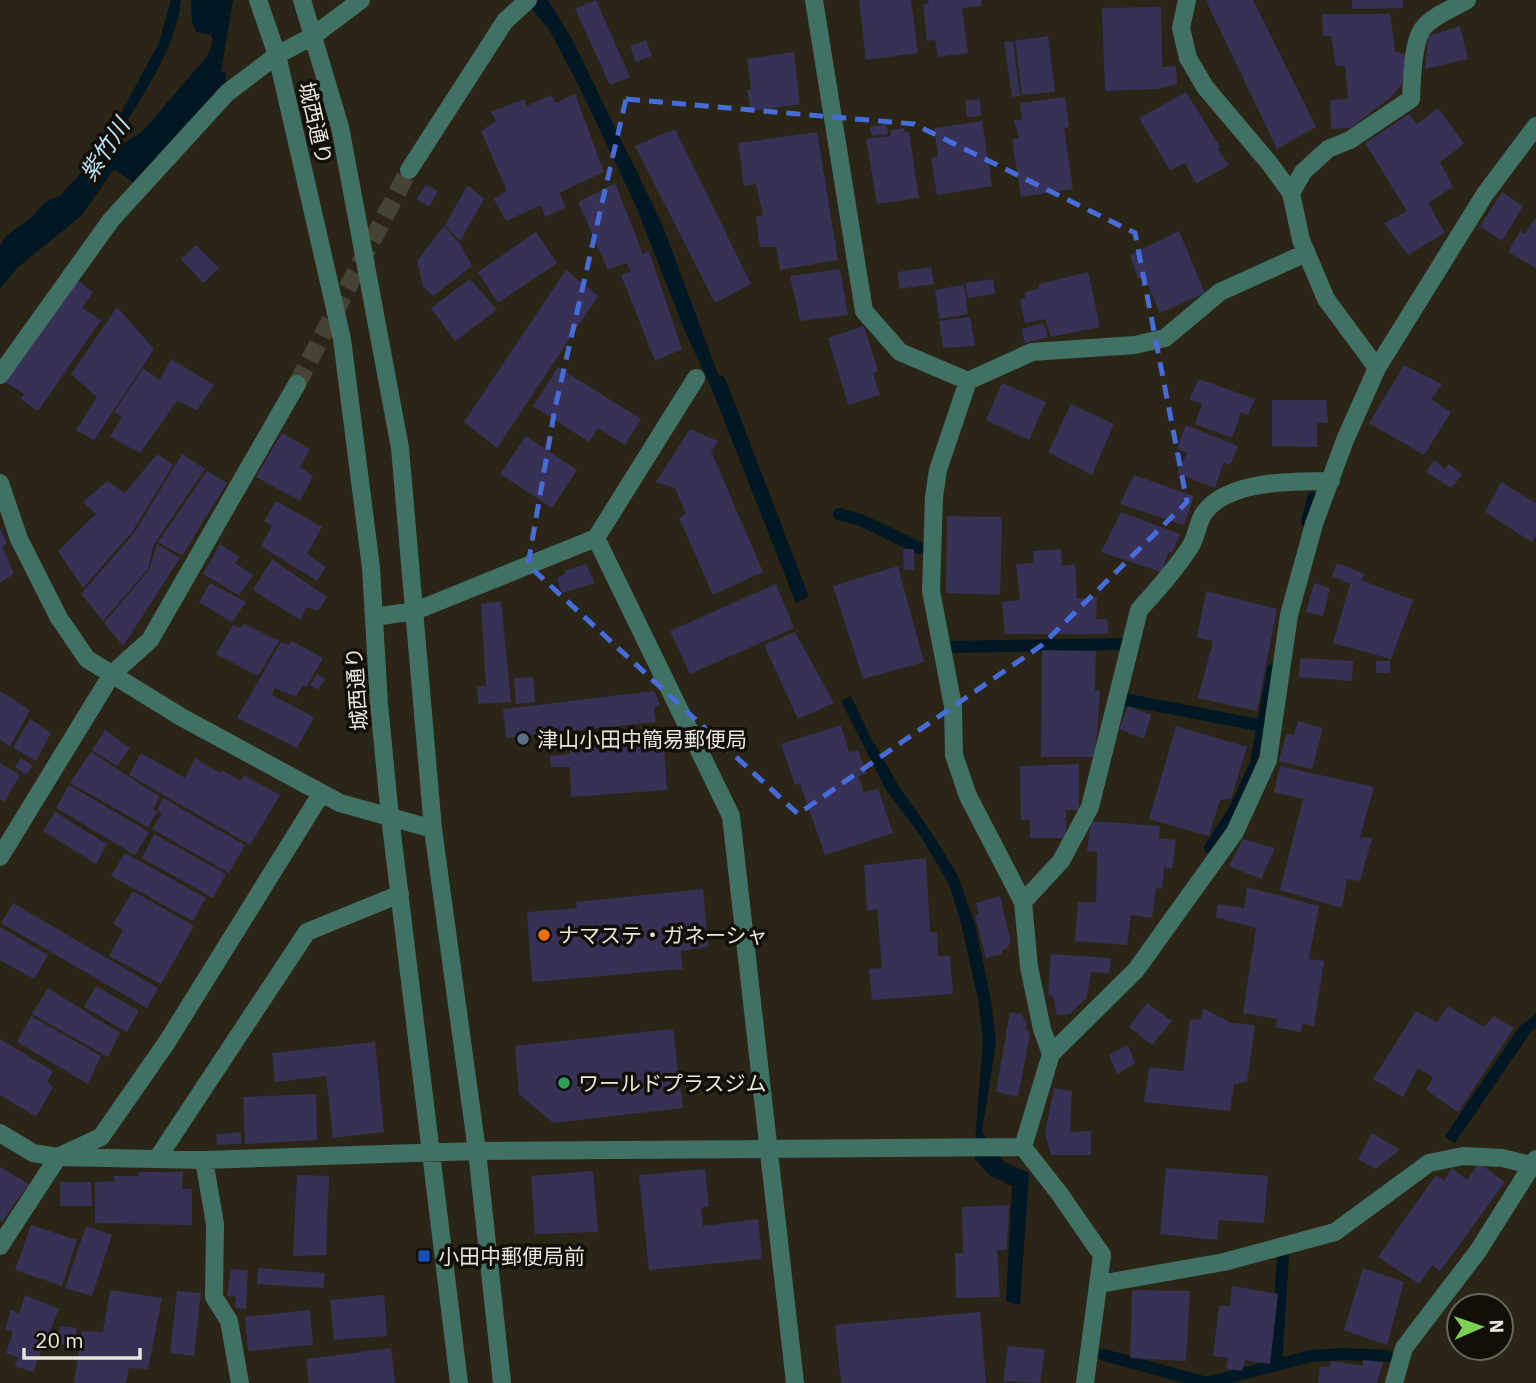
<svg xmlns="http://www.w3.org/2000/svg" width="1536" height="1383" font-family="'IBM Plex Sans','Noto Sans JP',sans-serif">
<rect width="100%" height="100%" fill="#2a2516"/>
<path fill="#001823" d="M171 0H181C176 48 146 89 122 130L119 141 120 146 142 132 208 55 213 40 211 35 196 32 192 21 191 0H233L221 72H226V82L135 184 114 169 81 216 17 268 0 289V246L5 237 33 216 44 203 61 195 89 164 109 135 159 43Z
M525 0H548L571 37 662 224 718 374 725 378 809 597 796 603 711 387 685 331 636 206 581 90 550 31Z
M851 696 871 738 902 791 935 838 958 876 975 924 991 1000 996 1043 982 1132 1004 1162 1029 1173 1020 1305 1006 1301 1012 1186 989 1175 975 1159 976 1126 983 1040 978 999 961 923 949 884 920 835 885 788 841 701Z
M1536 1014V1028L1532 1030 1455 1143 1445 1136 1520 1026Z"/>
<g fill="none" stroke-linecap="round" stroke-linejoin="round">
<path stroke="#001823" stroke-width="12" d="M839 514 861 520 919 548
M1307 522 1313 498
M947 647 1125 644
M1123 699 1264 726
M1210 848 1234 811 1256 763 1273 669
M1104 1355 1207 1383 1311 1356 1342 1354 1387 1356
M1276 1365 1283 1257"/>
</g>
<path fill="#373156" d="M596 0 630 77 610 85 575 9Z
M859 0H911L918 53 866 60Z
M928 0H981L982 6 962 8 968 53 938 57 935 40 927 41 923 5 929 3Z
M1209 0H1253L1316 127 1277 149 1206 1Z
M1352 0H1403V8L1352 9Z
M1161 7 1162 67 1176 66 1177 84 1157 89 1105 91 1102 8Z
M1322 14H1390L1395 51 1407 55 1402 84 1390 98 1350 128 1331 129 1330 100 1348 99 1345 66H1336L1331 36H1323Z
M1460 26 1468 59 1425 69 1428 36Z
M1048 36 1055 92 1022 95 1015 41Z
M646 40 652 56 636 62 630 46Z
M1013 41 1020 96 1012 97 1004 42Z
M794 52 800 104 751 111 747 90 751 89 747 59Z
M1186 92 1220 147 1218 149 1229 165 1196 184 1185 163 1170 170 1139 118Z
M575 94 604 172 559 193 566 207 545 217 541 205 506 221 494 199 507 191 481 131 496 121 491 112 524 99 527 106 551 95 556 103Z
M1065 97 1069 127 1064 128 1073 189 1021 197 1012 140 1019 138 1014 120H1022L1020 103Z
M980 99 981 116 967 117 965 101Z
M1438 108 1464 144 1440 162 1453 187 1428 203 1445 233 1408 255 1384 223 1407 211 1365 143 1409 114 1417 124Z
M982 121 992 186 937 195 931 158 938 156 934 128Z
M887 124 888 134 872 136 870 127Z
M904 128 905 132H909L919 198 877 204 866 139 891 136 890 130Z
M675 129 751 284 715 303 635 146Z
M817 132 838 260 780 270 776 247H760L756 217 763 215 756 184 744 186 738 143Z
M615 183 643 254 649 251 682 349 655 361 621 275 631 271 626 263 608 270 578 202Z
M426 185 438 191 429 207 416 199Z
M468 185 484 199 460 241 445 225Z
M1502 192 1523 206 1502 241 1480 226Z
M1536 217V268L1508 252 1520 231 1525 234Z
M444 226 460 244 472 266 433 296 423 287 417 261Z
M1179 231 1205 293 1160 313 1144 276 1138 279 1130 255Z
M536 232 557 263 498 303 478 272Z
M196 245 219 268 203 283 181 259Z
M931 267 934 284 899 289 898 272Z
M840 269 848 315 800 321 790 276Z
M566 270 598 296 497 448 464 422Z
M1088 272 1100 327 1051 337 1045 319 1025 323 1020 300 1026 298 1024 293 1039 288V284Z
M76 279 93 292 82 308 101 320 38 411 21 399 24 394 4 381Z
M470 279 497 310 455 341 431 308Z
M993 279 995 294 968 298 965 283Z
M964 285 968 314 939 319 935 290Z
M117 307 154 349 94 440 76 430 97 397 71 374Z
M970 317 975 346 943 348 939 321Z
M1043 323 1048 337 1025 343 1021 329Z
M864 326 878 371 873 373 880 395 848 405 828 338Z
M171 359 214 385 197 410 177 401 140 453 110 437 122 416 114 412 143 368 160 380Z
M1404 365 1442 384 1431 399 1451 412 1424 455 1369 423Z
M558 367 641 419 625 445 598 428 589 442 533 406Z
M1199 379 1255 399 1248 415 1241 412 1232 438 1195 424 1202 404 1189 399Z
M1002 383 1046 402 1029 440 986 420Z
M1272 400H1326L1328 423 1317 422V447L1272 446Z
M1071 404 1114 424 1092 475 1048 452Z
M1186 425 1238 446 1230 465 1224 462 1215 488 1177 473 1187 453 1177 449Z
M690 429 718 441 711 451 763 572 713 595 679 518 686 514 675 488 656 482Z
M282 433 310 449 300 467 313 476 300 501 256 477Z
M526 436 577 470 552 508 500 474Z
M157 454 173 465 132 532 83 588 58 551 96 514 83 502 107 481 125 493Z
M182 454 205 469 154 544 148 569 103 621 81 594 135 532Z
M1434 460 1445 469 1449 464 1462 475 1451 488 1426 472Z
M207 471 227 483 182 556 158 542Z
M1134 475 1194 496 1184 525 1120 504Z
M1501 482 1536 503V536L1532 542 1485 512Z
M276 501 322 527 307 554 326 567 317 581 261 546 272 526 264 521Z
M1121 512 1180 534 1172 553 1169 552 1161 572 1101 552Z
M947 516 1002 517 1000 595 946 593Z
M0 528 7 543 2 546 14 574 0 583Z
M157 544 180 558 123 646 104 623 149 570Z
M220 544 240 557 235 563 253 575 239 595 203 574Z
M903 549H914V570H904Z
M1061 549 1062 566 1075 564 1077 599 1097 597 1096 619H1107L1109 634H1005L1002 602 1020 600 1016 564 1034 563 1033 551Z
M272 559 327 597 318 611 307 607 300 620 253 590Z
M1337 563 1365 574 1361 580 1413 600 1391 659 1333 643 1350 584 1332 576Z
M586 564 595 583 562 593 557 578 565 574 564 571Z
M898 566 924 662 863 679 833 586Z
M210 583 246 602 232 622 199 602Z
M1314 583 1330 588 1323 616 1306 612Z
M776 584 794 628 690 674 670 631Z
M1206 591 1277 609 1257 711 1198 698 1213 641 1197 638Z
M501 601 511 702 478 704 477 687 486 686 481 604Z
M245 624 279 641 258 676 216 654 233 625 240 628Z
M795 632 834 703 798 719 764 645Z
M292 641 323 658 307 686H302L296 697 275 688 272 695 314 717 297 748 237 718 281 642 289 645Z
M1042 650 1096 651 1095 690 1100 691 1095 757H1041Z
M1300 658 1353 661 1352 681 1299 677Z
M1376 661H1390V673H1376Z
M317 674 325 679 318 690 310 685Z
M533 677 535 702 516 704 514 678Z
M0 691 30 710 10 746 0 740Z
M654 691 660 705 654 708 656 722 506 738 503 709Z
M1128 706 1151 715 1144 739 1119 729Z
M30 719 51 733 36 761 13 748Z
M1298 721 1323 728 1312 769 1279 761 1286 734 1294 735Z
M841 725 849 752 858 750 867 774 858 776 864 793 878 788 893 833 825 855 800 784 795 785 781 744Z
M1176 726 1247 747 1231 799 1220 800 1209 836 1149 819Z
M105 730 130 748 117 766 92 750Z
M670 735 671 747 664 748 667 790 571 797 570 767H551L550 756 570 754V743Z
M91 752 160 797 153 809 157 812 148 827 70 783Z
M141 753 185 778 195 758 220 773 222 770 240 781 244 775 280 795 250 845 129 775Z
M21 758 33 766 26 775 15 767Z
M0 763 20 775 4 802 0 799Z
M1079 764V810H1066V838H1030V820H1021L1020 766Z
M1280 766 1374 787 1360 837 1372 838 1360 881 1347 879 1342 908 1280 890 1303 799 1274 792Z
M69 785 149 832 135 855 56 808Z
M163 798 245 845 229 873 152 829 162 813 157 810Z
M55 812 107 844 96 864 43 831Z
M1091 821 1160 826 1159 838 1176 840 1172 869 1164 867 1162 889 1156 888 1152 918 1131 915 1127 945 1075 941 1078 902H1096L1097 852 1087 851Z
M154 834 226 874 213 898 142 858Z
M1243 839 1275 848 1261 879 1229 866Z
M125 853 206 898 193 921 111 876Z
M926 858 930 932H937L938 956H950L953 994 872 1000 869 969 882 968 877 909 867 911 864 865Z
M1247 887 1319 906 1309 959 1324 961 1314 1026 1302 1023 1301 1032 1275 1027 1278 1019 1243 1013 1256 928 1216 917 1218 904 1244 908Z
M703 889 708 947 680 951 683 969 532 982 527 912 577 908 576 902Z
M133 891 194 926 161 984 109 956 123 930 113 924Z
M1000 896 1011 943 1008 944 1009 948 1002 950V954L986 958 975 916 979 914 976 903Z
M13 903 158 988 147 1008 1 923Z
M0 927 48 955 34 979 0 960Z
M1051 954 1111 958 1109 973 1091 972 1087 997 1070 1014 1057 1015 1054 997 1048 994Z
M96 986 139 1011 127 1032 84 1007Z
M48 988 120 1033 108 1057 32 1014Z
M1147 1003 1172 1021 1152 1045 1129 1027Z
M1448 1006 1484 1027 1494 1016 1514 1028 1458 1112 1426 1090 1433 1077 1418 1068 1403 1097 1373 1079 1416 1011 1437 1022Z
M1203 1008 1232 1023 1255 1025 1247 1082 1234 1084 1230 1111 1144 1102 1149 1067 1183 1071 1190 1020 1201 1019Z
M1010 1012 1021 1014 1027 1023 1025 1030H1028L1030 1034 1018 1097 996 1092Z
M31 1016 101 1056 88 1084 17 1042Z
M673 1029 683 1108 553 1123 519 1094 515 1046Z
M0 1039 53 1071 47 1082 53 1087 36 1117 0 1095Z
M375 1042 384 1132 333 1138 326 1076 275 1082 272 1053Z
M1128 1045 1135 1063 1117 1074 1109 1055Z
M1054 1088 1072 1091 1070 1132 1091 1131V1155H1051L1045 1133Z
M316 1094 317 1140 245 1144 243 1097Z
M241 1132V1144L217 1145 216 1134Z
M1372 1133 1400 1150 1375 1169 1358 1159Z
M1479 1163 1505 1182 1440 1271 1432 1265 1419 1284 1378 1257 1436 1175 1444 1181 1452 1168 1467 1180Z
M0 1167 29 1184 2 1222 0 1220Z
M1166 1168 1268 1176 1264 1223 1219 1220 1217 1240 1160 1234Z
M705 1169 709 1206 701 1208 703 1226 758 1219 762 1259 649 1270 639 1175Z
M593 1171 598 1232 535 1234 531 1176Z
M138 1172H183L182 1189H192V1225L95 1223V1182L115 1181 114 1176H139Z
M297 1175 329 1176 326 1255 293 1256Z
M60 1182H91L92 1206H60Z
M1009 1205 1007 1250H997L1000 1297 956 1298 955 1253H963L962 1207Z
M31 1225 77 1240 62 1286 15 1270Z
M86 1226 112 1235 92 1296 65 1288Z
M258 1268 325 1273 323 1288 257 1284Z
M1363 1268 1404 1282 1387 1345 1344 1330Z
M231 1269 248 1270 246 1309 235 1308 236 1297 227 1296Z
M1232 1286 1278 1294 1270 1364 1245 1360 1242 1371 1226 1369 1228 1358 1213 1356 1219 1306H1230Z
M110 1290 162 1298 148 1369 129 1368 126 1383H74L82 1331 103 1332Z
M1132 1290 1190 1291 1186 1361 1130 1358Z
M177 1291 201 1293 194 1356 170 1353Z
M25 1295 59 1309 33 1372 14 1366 18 1358 6 1353 13 1331 5 1330 11 1309 19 1314Z
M384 1295 387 1336 334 1340 330 1300Z
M310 1310 313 1345 248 1351 245 1317Z
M980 1312 986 1383H841L835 1325Z
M60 1326 77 1328 75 1346 57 1344Z
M1008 1346 1045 1349 1040 1383 1003 1381Z
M391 1348 395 1383H309L306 1359Z
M1363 1360 1383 1362 1377 1383H1318L1320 1367H1330L1331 1361 1363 1366Z"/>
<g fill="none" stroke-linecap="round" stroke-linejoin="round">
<path stroke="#464234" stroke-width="18" stroke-dasharray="18 9" stroke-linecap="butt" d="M297 384 409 170"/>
<path stroke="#417164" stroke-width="18" d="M258 0 277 55 342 339 371 568 379 704 390 817 459 1383
M302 0 340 127 400 448 433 829 477 1151 502 1383
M814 0 864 311 900 352 968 381
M1187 0 1181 28 1188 58 1205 87 1270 164 1291 193 1301 240 1326 299 1377 368
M409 170 505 21 528 0
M1291 193 1303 172 1328 149 1350 140 1411 99C1412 81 1412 40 1424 27 1434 15 1454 8 1467 0
M0 375 111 220 227 93 277 55 313 36 361 0
M0 483 19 539 59 618 87 659 183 718 340 803 433 829
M596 538 696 378
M374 617 415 611 596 538 731 816 795 1383
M0 857 112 674 150 640 297 384
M1023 902 1061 861 1090 807 1139 610C1157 590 1175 570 1190 547 1197 537 1197 523 1204 513 1228 480 1295 481 1331 481
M1051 1054 1042 1029 1029 967 1023 902 968 796 954 755 953 706 931 591 934 497 938 470 968 381 1032 352 1135 345 1165 338 1220 292 1306 253
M0 1133 33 1153 58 1157 204 1160 477 1151 1023 1147
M1023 1147 1051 1054 1136 970 1235 832 1268 760 1289 615 1314 524 1345 440 1377 368 1485 194 1536 126
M1023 1147 1059 1193 1102 1255 1085 1383
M157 1159 307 932 400 894
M204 1160 215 1224 214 1297 229 1321 240 1383
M0 1246 58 1157 101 1137 167 1042 321 794
M1100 1284 1224 1262 1335 1232 1429 1163 1463 1156 1502 1158 1531 1165
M1394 1383 1404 1348 1478 1251 1536 1159"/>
</g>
<path fill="none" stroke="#466cd9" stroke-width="5" stroke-dasharray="14 9" stroke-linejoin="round" d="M626 99 914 124 1135 233 1187 502 1042 645 798 814 528 565 555 408Z"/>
<circle fill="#5c6f8a" stroke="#110f08" stroke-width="2.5" cx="523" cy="739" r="7"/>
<circle fill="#e8710a" stroke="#110f08" stroke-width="2.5" cx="544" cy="935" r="7"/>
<circle fill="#2e9e5b" stroke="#110f08" stroke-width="2.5" cx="564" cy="1083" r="7"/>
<rect fill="#1a4fb4" stroke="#110f08" stroke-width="2.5" x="417" y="1249" width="14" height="14" rx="3.5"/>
<g text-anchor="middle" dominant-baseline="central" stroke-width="7" stroke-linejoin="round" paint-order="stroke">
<g font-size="21" fill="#e8e5db" stroke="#110f08">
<text transform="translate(316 123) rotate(77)">城西通り</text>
<text transform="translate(356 689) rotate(-94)">城西通り</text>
</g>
<g font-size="21" fill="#e8e5db" stroke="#110f08" text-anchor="start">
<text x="537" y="739">津山小田中簡易郵便局</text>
<text x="558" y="935">ナマステ・ガネーシャ</text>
<text x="578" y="1083">ワールドプラスジム</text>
<text x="438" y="1256">小田中郵便局前</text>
</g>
<g font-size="23" font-style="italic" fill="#b7e5fc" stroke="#110f08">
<text transform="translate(104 149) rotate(-57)">紫竹川</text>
</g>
</g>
<g transform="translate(1480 1327) rotate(88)"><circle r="33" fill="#110f08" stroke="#67655c" stroke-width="2"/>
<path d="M0-5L12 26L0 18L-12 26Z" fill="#7cd155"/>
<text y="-10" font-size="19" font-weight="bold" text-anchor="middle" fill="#e8e5db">N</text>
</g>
<path d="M24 1348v10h116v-10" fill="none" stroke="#e8e5db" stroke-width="3.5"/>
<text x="35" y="1348" font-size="21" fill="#e8e5db" stroke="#110f08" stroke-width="5" paint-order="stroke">20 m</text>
</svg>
